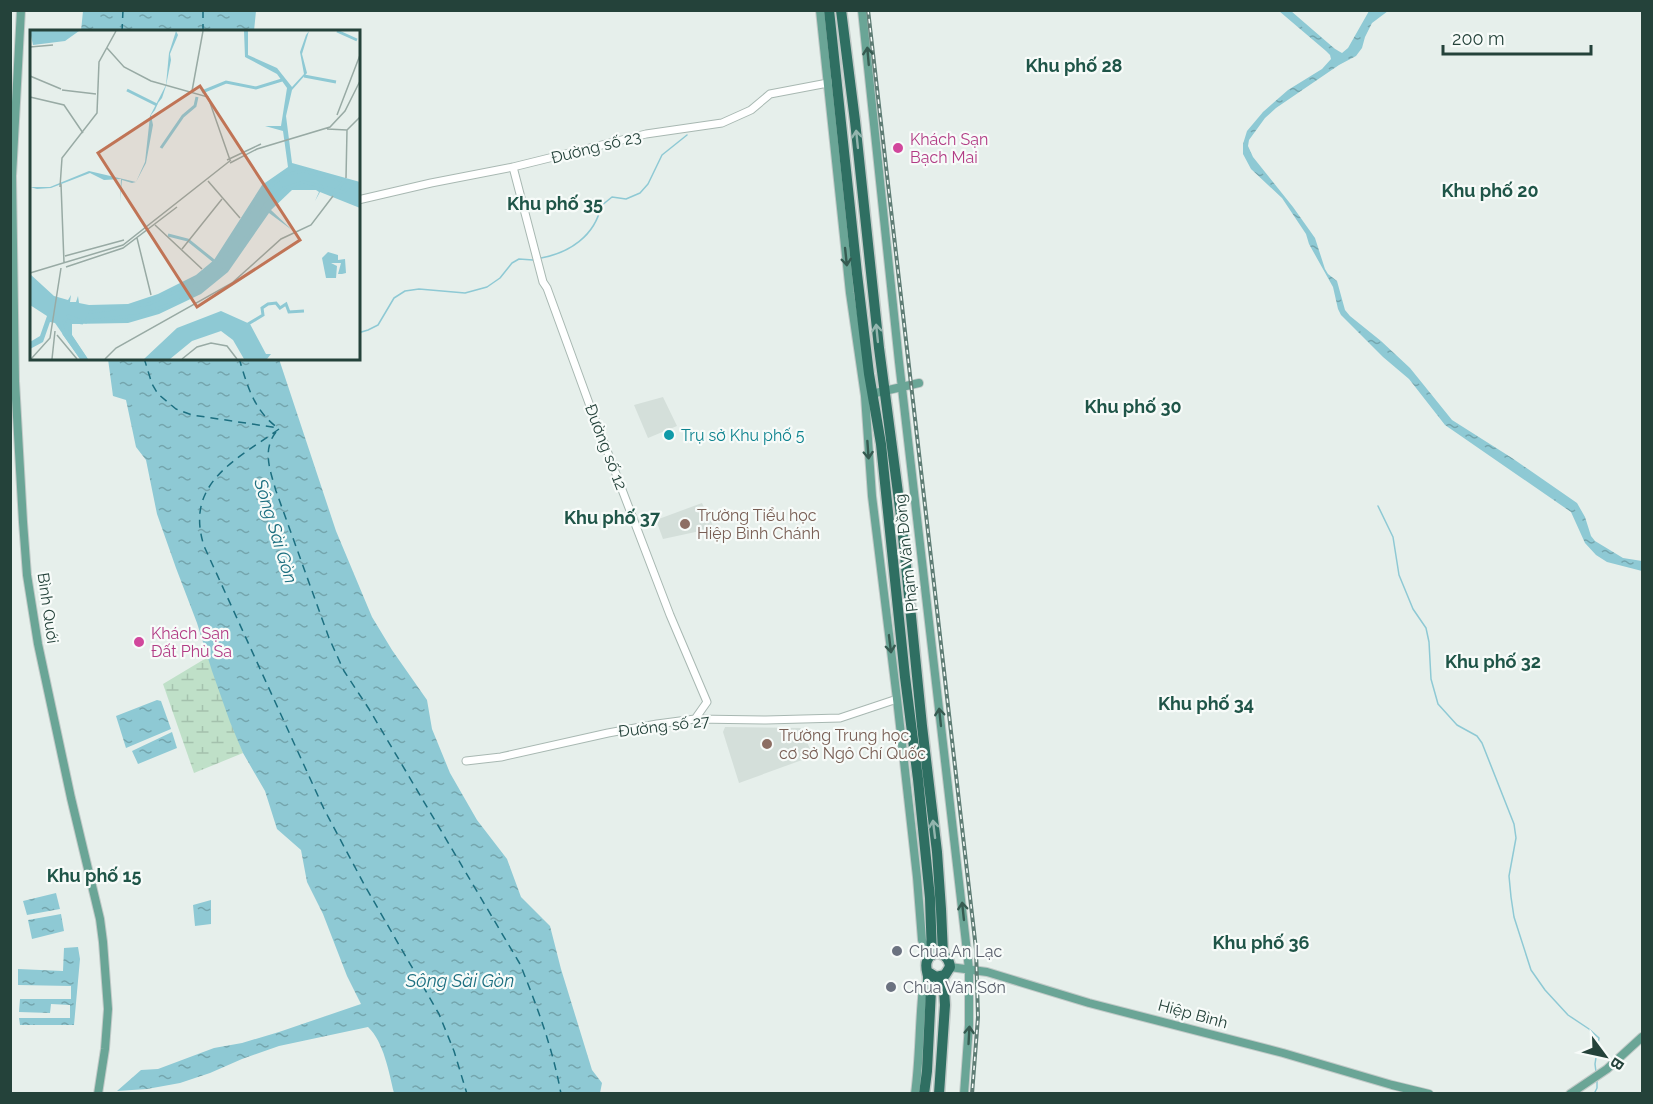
<svg xmlns="http://www.w3.org/2000/svg" width="1653" height="1104" font-family="Raleway,sans-serif">
<defs>
<pattern id="wetland-marsh" width="20" height="14" patternUnits="userSpaceOnUse" patternTransform="scale(1.5)"><rect width="20" height="14" fill="#bfe0c8"/><path d="M1 5h8M5 5V1M11 12h8M15 12V8" fill="none" stroke="#a4c1ad"/></pattern>
<pattern id="water-ripples" width="26" height="14" patternUnits="userSpaceOnUse" patternTransform="scale(1.5)"><rect width="26" height="14" fill="#8ec9d4"/><path d="M2 4q2-2 4 0t4 0M15 11q2-2 4 0t4 0" fill="none" stroke="#74a5ad"/></pattern>
</defs>
<rect width="100%" height="100%" fill="#e6efeb"/>
<path fill="#d4dfda" d="M663 397 677 426 648 438 634 405Z
M702 503 714 528 663 539 656 520Z
M725 727 801 728 813 756 739 783 723 732Z"/>
<path fill="url(#wetland-marsh)" d="M208 657 243 753 194 773 163 684Z"/>
<path fill="url(#water-ripples)" d="M83 11V10L256 11 254 31H81Z
M1279 11H1291L1335 49 1342 53 1348 48 1369 11H1388L1372 23 1365 37 1362 48 1356 56 1339 65 1276 108 1265 118 1249 140 1248 146 1253 157 1293 207 1315 238 1325 269 1328 274 1337 281 1345 310 1350 316 1381 341 1410 368 1452 420 1512 458 1577 503 1585 517 1591 536 1595 541 1623 558 1642 561V571L1607 562 1596 555 1585 543 1571 512 1445 425 1409 379 1383 357 1341 315 1338 309 1333 287 1309 244 1306 234 1282 198 1251 169 1243 154V144L1247 131 1263 112 1288 90 1322 69 1331 59 1330 55 1326 51Z
M108 359H279L336 531 372 617 392 650 427 700 432 729 450 773 477 820 507 859 521 897 550 926 561 969 592 1070 602 1083 600 1093H394C389 1073 384 1042 368 1027L279 1046 242 1059 210 1073 180 1083 147 1089 117 1091 141 1070 158 1069 214 1048 242 1043 279 1032 361 1004 347 976 323 914 307 882 301 850 277 829 265 791 243 753 230 722 212 671 197 623 176 568 157 514 146 460 136 447 126 400 113 396Z
M157 700 161 701 171 729 126 748 116 716Z
M172 732 177 748 138 764 132 751Z
M56 893 60 909 27 915 23 901Z
M211 900V924L195 926 193 905Z
M61 914 64 931 32 939 28 920Z
M78 947 80 959 74 1025H20L19 1018H70V1005L51 1004 50 1013 19 1012 20 999H71V986L18 985V969L63 971 64 948Z"/>
<g fill="none" stroke-linecap="round" stroke-linejoin="round">
<path stroke="#8ec9d4" stroke-width="1.5" d="M541 258C569 253 595 236 601 206L612 197 626 199 640 193 648 184 662 155 687 135
M358 333 368 330 378 325 394 298 405 291 419 289 465 293 487 287 500 278 512 263 519 259 533 260
M1378 506 1393 537 1399 575 1413 609 1426 628 1429 642 1431 679 1438 704 1457 725 1477 736 1482 743 1514 824 1516 838 1509 876 1511 897 1514 917 1531 970 1545 990 1568 1015 1589 1029 1599 1038 1595 1064 1596 1072
M1594 1094 1597 1088V1080"/>
<path stroke="#1c6f80" stroke-width="1.5" stroke-dasharray="8 6" stroke-linecap="butt" d="M203 10V32
M122 32 123 10
M144 358 152 384 158 394 176 409 192 415 279 428
M239 358C247 385 254 411 278 428
M279 429C236 460 184 483 204 546L324 809 365 886 439 1014 454 1051 467 1094
M276 432C262 450 270 470 276 491L329 638 344 671 369 709 520 964C537 1006 553 1049 561 1094"/>
<g stroke="#a8b8b2" stroke-width="9">
<path id="minor" d="M513 167 543 282 547 288 590 406 670 615 707 702 695 719
M358 200 431 183 513 167 646 134 722 123 751 110 770 94 833 82
M466 761 501 757 608 733 657 724 695 719 766 720 840 718 897 699"/>
</g>
<g stroke="#c2cac8" stroke-width="10">
<path id="major" d="M21 10 12 176 15 381 23 522 27 575 38 644 71 798 100 919 103 942 108 1009 105 1049 98 1094
M820 10 850 293 865 396 872 496 897 699 917 877 922 940 929 958
M862 10 899 362 969 969V1025L964 1094
M867 395 919 383
M950 967 987 972 1089 1003 1283 1053 1392 1085 1429 1094
M915 1094C920 1058 919 1023 923 988L927 983
M1570 1094 1607 1069 1642 1037"/>
</g>
<g stroke="#c2cac8" stroke-width="13">
<path id="highway" d="M829 10 857 274 869 374 881 444 905 677 918 779 930 898 932 955
M841 10 855 121 879 348 901 516 922 726 937 852 941 909 943 954
M924 1094 927 1071 931 990C928 984 928 982 928 976 927 971 925 966 927 961 932 947 949 953 950 967L945 975 936 977 928 972
M939 1094 945 1005 943 976"/>
</g>
<use href="#minor" stroke="#fff" stroke-width="7"/>
<use href="#major" stroke="#6aa596" stroke-width="8"/>
<use href="#highway" stroke="#2f6f62" stroke-width="10"/>
<g stroke="#5f7d75" stroke-width="4">
<path id="rail" d="M868 10 976 949 978 1017 972 1094"/>
</g>
<use href="#rail" stroke="#f7fbf9" stroke-width="1.5" stroke-dasharray="4.5" stroke-linecap="butt"/>
</g>
<defs><path id="oneway-shaft" d="M-6 0H5M1.5-3L5.5 0L1.5 3" fill="none" stroke-width="1.6" stroke-linecap="round" stroke-linejoin="round" transform="scale(1.5)"/></defs>
<g stroke="#365b51">
<use href="#oneway-shaft" transform="translate(868 56) rotate(-95)"/>
<use href="#oneway-shaft" transform="translate(846 257) rotate(84)"/>
<use href="#oneway-shaft" transform="translate(868 450) rotate(86)"/>
<use href="#oneway-shaft" transform="translate(890 644) rotate(83)"/>
<use href="#oneway-shaft" transform="translate(940 717) rotate(-96)"/>
<use href="#oneway-shaft" transform="translate(963 911) rotate(-96)"/>
<use href="#oneway-shaft" transform="translate(969 1035) rotate(-87)"/>
</g>
<g stroke="#93b5ae">
<use href="#oneway-shaft" transform="translate(857 139) rotate(-96)"/>
<use href="#oneway-shaft" transform="translate(877 333) rotate(-96)"/>
<use href="#oneway-shaft" transform="translate(934 829) rotate(-97)"/>
</g>
<g fill="#d1479c" stroke="#f7fbf9" stroke-width="2">
<circle cx="898" cy="148" r="6"/>
<circle cx="139" cy="642" r="6"/>
</g>
<circle fill="#0f9aa8" stroke="#f7fbf9" stroke-width="2" cx="669" cy="435" r="6"/>
<g fill="#8d6e63" stroke="#f7fbf9" stroke-width="2">
<circle cx="685" cy="524" r="6"/>
<circle cx="767" cy="744" r="6"/>
</g>
<g fill="#6b7280" stroke="#f7fbf9" stroke-width="2">
<circle cx="897" cy="951" r="6"/>
<circle cx="891" cy="987" r="6"/>
</g>
<g text-anchor="middle" dominant-baseline="central" stroke-width="4.5" stroke-linejoin="round" paint-order="stroke">
<g font-size="16" fill="#b23c85" stroke="#f7fbf9" text-anchor="start">
<text x="910" y="139">Khách Sạn<tspan x="910" dy="18">Bạch Mai</tspan></text>
<text x="151" y="633">Khách Sạn<tspan x="151" dy="18">Đất Phù Sa</tspan></text>
</g>
<g font-size="16" fill="#24423a" stroke="#f7fbf9">
<text transform="translate(596 147) rotate(-14)">Đường số 23</text>
<text transform="translate(606 447) rotate(69)">Đường số 12</text>
<text transform="translate(906 553) rotate(-96)">Phạm Văn Đồng</text>
<text transform="translate(48 608) rotate(82)">Bình Quới</text>
<text transform="translate(664 726) rotate(-7)">Đường số 27</text>
<text transform="translate(1193 1014) rotate(15)">Hiệp Bình</text>
</g>
<g font-size="16" fill="#0d838f" stroke="#f7fbf9" text-anchor="start">
<text x="681" y="435">Trụ sở Khu phố 5</text>
</g>
<g font-size="16" fill="#785e54" stroke="#f7fbf9" text-anchor="start">
<text x="697" y="515">Trường Tiểu học<tspan x="697" dy="18">Hiệp Bình Chánh</tspan></text>
<text x="779" y="735">Trường Trung học<tspan x="779" dy="18">cơ sở Ngô Chí Quốc</tspan></text>
</g>
<g font-size="16" fill="#5b616d" stroke="#f7fbf9" text-anchor="start">
<text x="909" y="951">Chùa An Lạc</text>
<text x="903" y="987">Chùa Vân Sơn</text>
</g>
<g font-size="18" font-weight="bold" fill="#1f5548" stroke="#f7fbf9">
<text x="1074" y="65">Khu phố 28</text>
<text x="1490" y="190">Khu phố 20</text>
<text x="555" y="203">Khu phố 35</text>
<text x="1133" y="406">Khu phố 30</text>
<text x="612" y="517">Khu phố 37</text>
<text x="1493" y="661">Khu phố 32</text>
<text x="1206" y="703">Khu phố 34</text>
<text x="94" y="875">Khu phố 15</text>
<text x="1261" y="942">Khu phố 36</text>
</g>
<g font-size="18" font-style="italic" fill="#1c6f80" stroke="#f7fbf9">
<text transform="translate(276 531) rotate(73)">Sông Sài Gòn</text>
<text x="460" y="980">Sông Sài Gòn</text>
</g>
</g>
<g transform="translate(30 30)">
<rect width="330" height="330" fill="#e6efeb"/>
<path d="M0 1H49L35 11 3 15ZM146 1 148 5 140 24 141 30 136 56 132 68 128 73 125 80 121 85 123 95 116 133 106 152 102 153 92 150 90 172 91 149 74 150 60 143 21 158 7 159 0 157H20L59 141 106 152 115 132 120 86 136 55 139 23ZM214 1H218V25L247 38 262 57 274 44 270 22 276 5 279 1 272 24 277 43 262 60 256 86 262 133 330 152V178L290 162 285 171 289 162 286 160H262L241 180 262 200 239 183 198 242 171 264 129 284 98 293 42 294V305L58 329H50L25 293 20 292 13 312 0 319V312L10 306 17 286 0 275V244L24 266 38 270 41 265 40 272H46L48 266 49 273 59 275 98 274 128 264 166 245 184 230 232 155 258 137 253 101 235 96H251L257 58 247 44 215 27ZM298 222 308 225V230L315 229 316 243 312 244H308L311 233H301L307 236 306 248H296L292 228ZM191 281 220 294 236 324H241L237 329H214L203 310 191 301 162 311 140 329H114L147 298Z" fill="#8ec9d4"/>
<path fill="none" stroke="#8ec9d4" stroke-width="3" d="M307 1 327 10M274 46 306 52M97 60 127 75M172 62 196 52 226 58 252 50M131 118 153 86 165 76 167 67M303 165 315 150M138 205 158 210 184 231M191 225 205 226 235 175 251 159 274 152 314 162 323 153M51 291 38 286 32 294 34 304 52 329M57 291 112 285 155 268 194 240 191 225M53 293 39 291 36 299 56 329M55 293 61 282 119 274 161 254 196 222 228 167 254 145 273 141 323 153M218 294 233 285 232 278 238 274 246 273 250 278 256 274 259 282 274 281"/>
<path fill="none" stroke="#98aaa4" stroke-width="1.5" d="M0 17 23 15M77 18 94 37 121 51 178 67 200 130M0 46 31 59M32 60 66 64M162 61 173 1M0 67 34 75 53 103M307 85 330 25M297 99 317 100 330 87M197 130 231 114M200 133 227 119 300 97 315 81 330 51M316 148 317 100M178 151 210 188M31 154 34 233M30 157 32 128 67 83 69 32 86 1M125 195 172 239M107 208 121 265M152 219 192 169M35 226 94 210M36 237 93 218 147 177M0 243 93 215 201 130M27 305 47 329M1 329 20 308 31 238M22 329 25 301M75 329 86 318 202 253 251 209 281 195 303 166M152 329 167 317 181 313 197 316 207 329"/>
<path fill="#c07456" fill-opacity="0.15" stroke="#c07456" stroke-width="3" d="M170 56 270 210 167 277 68 123Z"/>
<rect width="330" height="330" fill="none" stroke="#24423a" stroke-width="3"/>
</g>
<rect width="1653" height="1104" fill="none" stroke="#24423a" stroke-width="24"/>
<g transform="translate(1605 1056) rotate(123)" stroke="#f7fbf9" stroke-width="4.5" paint-order="stroke">
<path d="M0-4.5L10 22L0 15L-10 22Z" fill="#24423a"/>
<text y="-9" font-size="16" font-weight="bold" text-anchor="middle" fill="#24423a">B</text>
</g>
<path d="M1443 45v9h148v-9" fill="none" stroke="#24423a" stroke-width="3"/>
<text x="1452" y="45" font-size="18" fill="#24423a" stroke="#f7fbf9" stroke-width="4.5" paint-order="stroke">200 m</text>
</svg>
